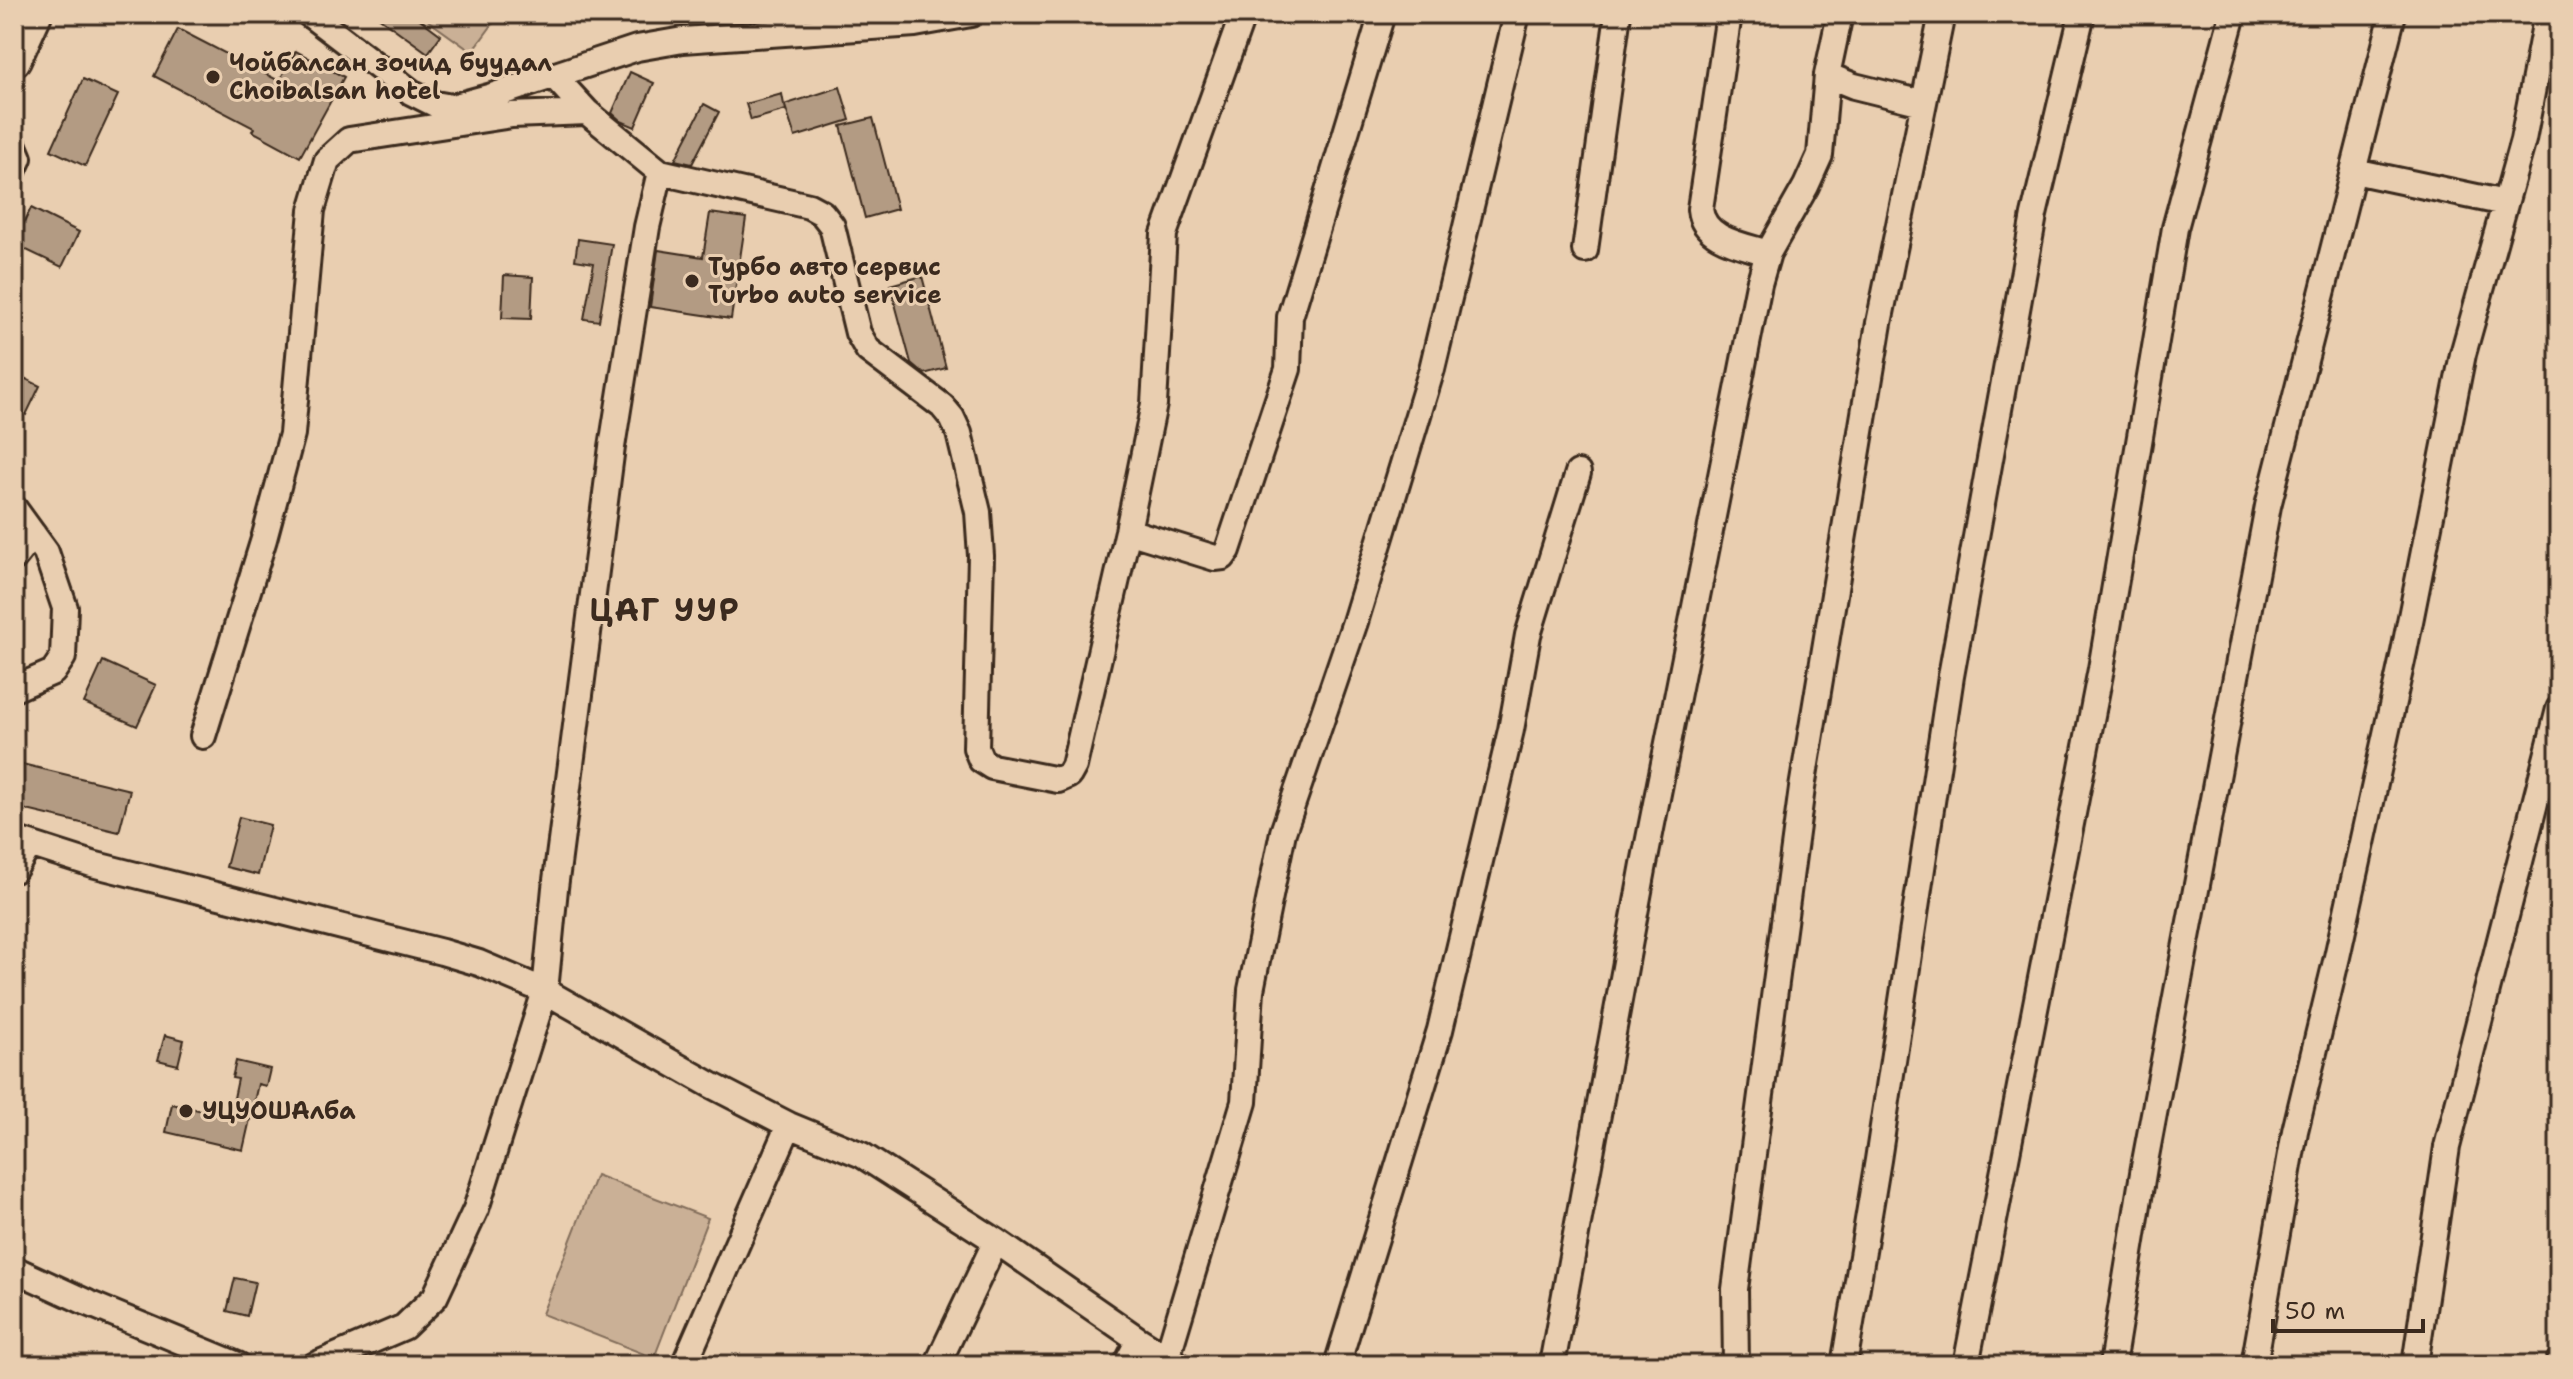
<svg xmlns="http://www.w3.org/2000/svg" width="2573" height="1379" font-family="'Shantell Sans',sans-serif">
<rect width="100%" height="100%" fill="#e9ceb0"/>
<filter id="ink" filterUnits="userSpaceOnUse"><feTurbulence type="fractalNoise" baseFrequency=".0125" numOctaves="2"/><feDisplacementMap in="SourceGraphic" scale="16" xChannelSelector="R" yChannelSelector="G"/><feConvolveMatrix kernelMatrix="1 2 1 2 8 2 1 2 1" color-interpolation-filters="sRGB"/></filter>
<g filter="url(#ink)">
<path fill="#cab096" stroke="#826d5a" stroke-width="2" d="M419 14H500L472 52Z
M596 1175 708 1218 654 1358 542 1314Z"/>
<path fill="#b39b83" stroke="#3b2a1e" stroke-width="2" d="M374 14H413L441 35 428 53Z
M178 29 279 81 296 51 344 77 300 157 252 131 254 128 154 76Z
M630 72 654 83 635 127 621 121 612 113Z
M83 79 118 95 85 166 51 150Z
M840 87 850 120 795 137 785 106 786 110 751 120 746 104 782 94 784 105Z
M704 104 719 112 692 164 675 160Z
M873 118 897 209 865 218 841 126Z
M31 208 79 232 62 267 14 244Z
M710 213 746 218 731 319 650 307 658 250 703 257Z
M578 239 612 244 599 321 584 319 594 263 575 260Z
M504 275 533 277 531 319 502 318Z
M922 276 946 368 924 374 911 363 890 285Z
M14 373 40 386 26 415 14 409Z
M103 661 156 685 137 726 84 703Z
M22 764 130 790 119 832 14 807V797Z
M239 817 270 825 258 875 226 867Z
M165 1035 184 1040 178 1065 158 1060Z
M236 1061 270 1069 266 1086 258 1084 243 1150 166 1132 172 1104 230 1117 238 1079 232 1078Z
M235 1278 255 1282 247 1316 227 1311Z"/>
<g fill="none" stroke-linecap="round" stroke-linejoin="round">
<g stroke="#3b2a1e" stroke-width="30">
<path id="minor" d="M309 14 411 92 435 104 452 107 492 96 637 48 683 40 915 24 971 14
M1729 14 1700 209C1703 240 1743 245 1768 253
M1827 75 1840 14
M14 146 19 158 14 169
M2354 171 2505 203
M660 172 809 206 822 213 832 226 858 333 868 350 942 406 952 418 959 433 978 512 981 556 976 748 981 760 992 767 1058 780 1069 775 1074 766 1128 531 1154 404 1164 234 1243 14
M1585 250 1618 14
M14 508 46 552 65 608 63 657 53 672 14 689
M1128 531 1215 558 1223 557 1228 550 1288 369 1290 317 1382 14
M14 558 33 534
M203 736 264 539 292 434 312 210 327 160 349 140 512 115 587 112
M14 839 92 864 442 952 479 963 545 991 711 1085 789 1125 862 1155 996 1241 1139 1340 1179 1365
M14 870 29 846
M14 1269 88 1303 238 1365
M1167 1358 1244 1102 1251 990 1283 832 1355 622 1432 369 1517 14
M315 1365 404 1327 435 1297 476 1209 545 991 555 888 612 447 647 227 660 172 587 112 553 75
M684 1365 789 1125
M937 1365 996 1241
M1126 1365 1139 1340
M1337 1365 1440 1030 1511 730 1528 635 1578 473
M1552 1365 1644 864 1759 284 1768 253 1806 186 1820 155 1827 75 1854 86 1923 103
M1736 1365 1735 1289 1802 788 1879 323 1942 14
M1844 1365 1878 1160 1951 676 2034 215 2082 14
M1966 1365 2101 669 2175 228 2233 14
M2112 1365 2144 1167 2268 506 2393 14
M2254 1365 2295 1131 2337 957 2404 652 2463 354 2523 140 2547 14
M2415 1365 2447 1147 2559 709
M2558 1365 2559 1362"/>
</g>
<g stroke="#3b2a1e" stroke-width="38">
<path id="major" d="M14 60 35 14"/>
</g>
<use href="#minor" stroke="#e9ceb0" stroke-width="24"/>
<use href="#major" stroke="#e9ceb0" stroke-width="32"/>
</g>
</g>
<g fill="#3b2a1e" stroke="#e9ceb0" stroke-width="3">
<circle cx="213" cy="77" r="8"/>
<circle cx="692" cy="281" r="8"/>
<circle cx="186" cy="1111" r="8"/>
</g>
<g text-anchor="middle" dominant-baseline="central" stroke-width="6" stroke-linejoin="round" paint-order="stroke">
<g font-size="24" font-weight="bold" fill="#3b2a1e" stroke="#e9ceb0" text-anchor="start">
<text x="229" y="63">Чойбалсан зочид буудал<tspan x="229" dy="28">Choibalsan hotel</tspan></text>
<text x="708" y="267">Турбо авто сервис<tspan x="708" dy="28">Turbo auto service</tspan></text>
<text x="202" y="1111">УЦУОШАлба</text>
</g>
<g font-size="32" font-weight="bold" letter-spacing="2" fill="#3b2a1e" stroke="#e9ceb0">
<text x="665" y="609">ЦАГ УУР</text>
</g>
</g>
<rect width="2573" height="1379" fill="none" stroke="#e9ceb0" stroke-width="48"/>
<rect x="24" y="24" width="2525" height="1331" fill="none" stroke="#3b2a1e" stroke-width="3" filter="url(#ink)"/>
<path d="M2273 1319v12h150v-12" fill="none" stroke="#3b2a1e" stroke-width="4"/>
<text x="2285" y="1319" font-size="24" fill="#3b2a1e" stroke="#e9ceb0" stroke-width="6" paint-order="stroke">50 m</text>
</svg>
